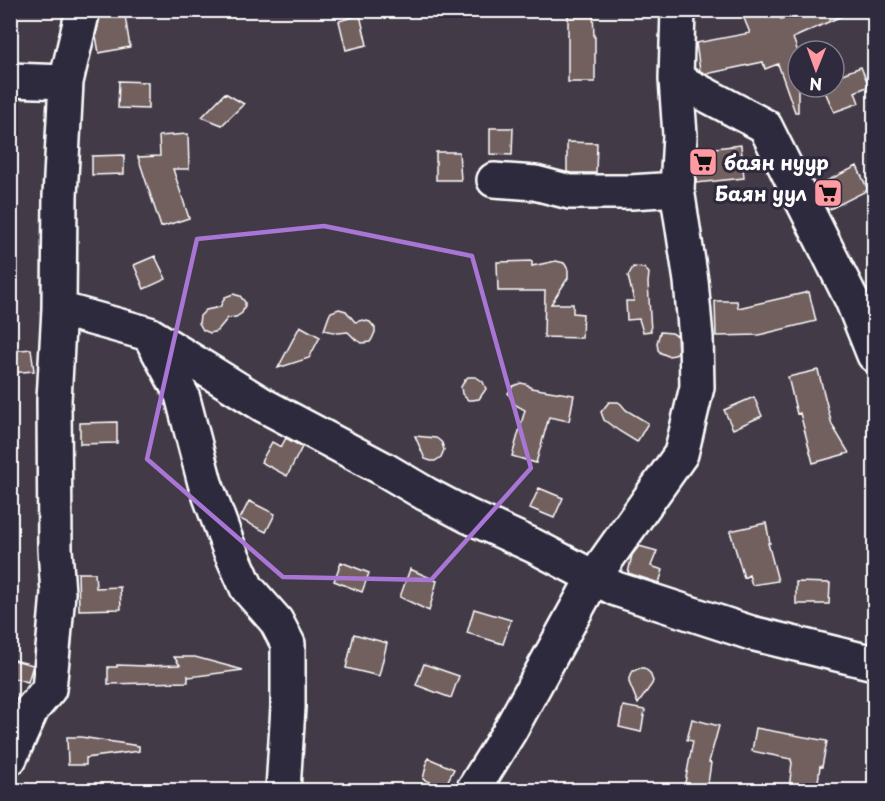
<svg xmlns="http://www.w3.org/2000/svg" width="885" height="801" font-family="'Playpen Sans',sans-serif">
<rect width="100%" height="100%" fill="#433a47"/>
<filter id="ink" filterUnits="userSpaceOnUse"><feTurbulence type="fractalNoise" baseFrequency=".0167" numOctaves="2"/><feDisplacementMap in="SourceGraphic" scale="12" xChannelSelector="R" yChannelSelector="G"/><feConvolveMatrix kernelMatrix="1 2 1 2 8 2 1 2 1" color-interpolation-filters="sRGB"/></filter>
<g filter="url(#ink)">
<path fill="#72605f" stroke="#fff" stroke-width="1.5" d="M101 10H124L130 47 99 53 96 36Z
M568 10H593L594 37H595V82H568Z
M756 10H777L781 19 799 10H855L793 38 798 52V112H795L778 64 765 69 763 62 706 74 700 71 696 43 750 33 743 16Z
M360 15 367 45 346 50 339 21Z
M861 67 869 86 855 92 859 103 834 112 823 87H834V77Z
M119 81 148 82V109L118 108Z
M225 93 244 104 222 125 202 117Z
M490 128H513L512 155 490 154Z
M188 134 189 169H173L189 218 161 227 138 157 160 156 159 136Z
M567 142 597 143 596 173H572L567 172Z
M741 145 744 178 696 183 698 150Z
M436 152H459L461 180H436Z
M124 155V174L92 175V156Z
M857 166 868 190 828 210 816 186Z
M155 256 166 279 144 289 134 265Z
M532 261V266L556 261 564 263 566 266 568 270V278L551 304H573V313L583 314 582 338 544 337 545 291H498L497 262Z
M633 267 644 268 649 273 648 283 651 331 643 332 639 319 627 320 626 301H634L628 276Z
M809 292 816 321 759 335 716 336 715 301H737L738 308Z
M233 294 240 296 245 302V306L242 313 236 317 228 318 217 331 210 333 203 330 199 323 200 316 206 310 220 307 225 297Z
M339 309 346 311 355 322 363 320 370 322 375 328V332L372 339 370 342 362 343 356 340 348 332 338 333 324 330 329 316 331 312Z
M300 326 320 337 309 358 278 368Z
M660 332 672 333 677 336 678 352 675 355 668 356 661 353 658 350 657 343Z
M31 349 34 371 10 373V351Z
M818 370 832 425 849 453 813 463 800 413 797 414 788 377Z
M468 377H476L483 382 486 389 479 399 472 400H468L462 394 461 387 465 380Z
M521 383 528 385 531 388 574 395 569 421 549 417 536 463 512 456 525 410 514 404 508 393 513 386Z
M754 397 762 416 733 429 724 410Z
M609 402H618L621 404 626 410 648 423 637 442 619 431 604 420 601 412Z
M117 422V443L80 444V423Z
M415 436 436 438 439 440 442 443 444 450 441 457 435 461H431L425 459Z
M286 438 302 447 287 476 261 462 272 442 281 447Z
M539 488 563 498 554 518 530 508Z
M249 501 275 514 266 532 240 519Z
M766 523 770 543H768L778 581 752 585 749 575 744 578 730 531Z
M639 546 657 551 651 566 663 570 659 583 628 573 632 555Z
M341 562 369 573 362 592 334 581Z
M410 569 437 581 429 611 400 597Z
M78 573H95L96 588 120 587 121 609 79 610Z
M796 582 830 583 829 604H796Z
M474 609 511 620 503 644 467 633Z
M354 634 387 643 379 676 346 668Z
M174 657H195L243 670 189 677 188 676V682L108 684V667H117V665L146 666 180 665Z
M10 659 33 665 28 682 10 677Z
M424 664 459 676 451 698 416 685Z
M640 668H644L650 673 653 681 652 684 638 704 629 682V678L633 671Z
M623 706 645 710 641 732 619 727Z
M692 719 719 726 709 762 711 763 707 790 684 788 693 741 687 740Z
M756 728 827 741 822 767 820 766 817 790H789L792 762 791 761V759L752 751Z
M67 737H81L139 746V751L86 758V765H68Z
M428 758 454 769 444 788 423 779Z"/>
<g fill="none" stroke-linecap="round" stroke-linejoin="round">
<g stroke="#fff" stroke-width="38">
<path id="minor" d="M676 79 765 126 852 300 874 355
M10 80 66 82
M494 180 535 183 570 192H631L677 189
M59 309 149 334 182 395 205 483 229 548 247 588 276 621 288 644V707L283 790
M149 334 265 406 382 468 426 494 468 516 534 546 616 589 751 633 874 663
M10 758 32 709 49 689 54 639 58 593 55 549 54 400 59 309 60 196 66 82 83 10
M473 790 509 732 594 577 681 454 697 387 696 338 691 281 677 189 680 135 676 79 678 10"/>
</g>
<use href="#minor" stroke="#2f2a3d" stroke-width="33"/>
</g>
</g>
<path fill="none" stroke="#a976d5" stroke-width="4.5" stroke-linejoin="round" d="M324 226 472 256 531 468 431 580 283 577 147 459 197 239Z"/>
<defs>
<g id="supermarket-square" transform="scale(1.5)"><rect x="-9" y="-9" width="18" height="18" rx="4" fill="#ff9aa2" stroke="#2f2a3d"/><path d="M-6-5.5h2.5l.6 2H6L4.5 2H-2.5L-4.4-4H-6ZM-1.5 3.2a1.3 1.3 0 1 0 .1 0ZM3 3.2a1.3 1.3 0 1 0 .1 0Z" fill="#111"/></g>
</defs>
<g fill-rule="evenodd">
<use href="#supermarket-square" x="703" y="162"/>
<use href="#supermarket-square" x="828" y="193"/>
</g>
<g text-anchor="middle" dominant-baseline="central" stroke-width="6" stroke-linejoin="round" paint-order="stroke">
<g font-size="20" font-weight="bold" fill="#fff" stroke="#2f2a3d" text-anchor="start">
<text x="724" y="162">баян нуур</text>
<text x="807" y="193" text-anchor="end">Баян уул</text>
</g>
</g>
<rect width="885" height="801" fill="none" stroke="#2f2a3d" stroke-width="36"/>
<rect x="18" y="18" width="849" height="765" fill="none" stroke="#fff" stroke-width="2" filter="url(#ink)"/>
<g transform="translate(816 69) rotate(181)"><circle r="28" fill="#2f2a3d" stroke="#827f8b" stroke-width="1.5"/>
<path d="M0-4.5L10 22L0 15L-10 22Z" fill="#ff9aa2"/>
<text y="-9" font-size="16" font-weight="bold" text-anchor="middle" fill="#ffffff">N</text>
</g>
</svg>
